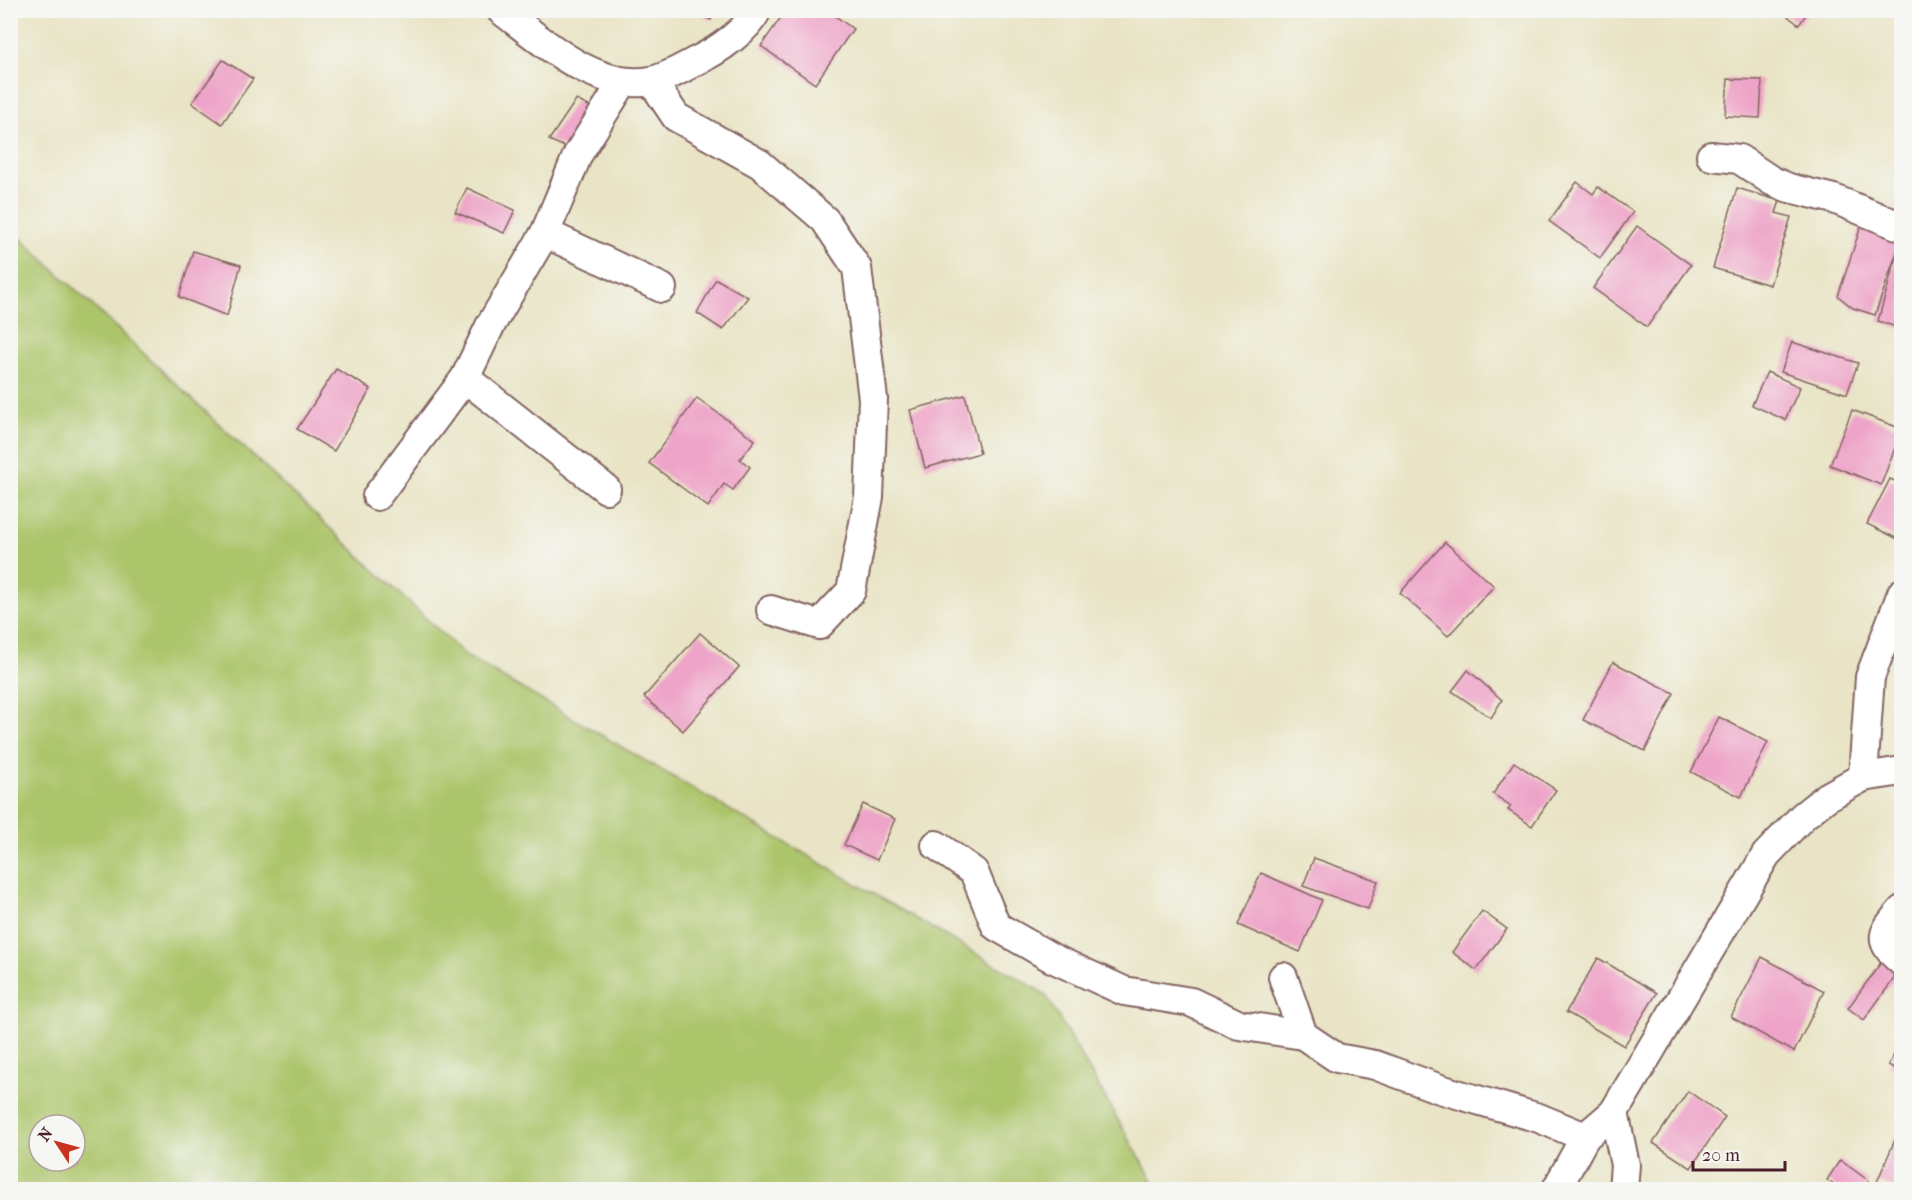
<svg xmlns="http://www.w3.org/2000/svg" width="1912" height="1200" viewBox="0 0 1912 1200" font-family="'IM FELL French Canon',serif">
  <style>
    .green { fill: #acc56b; stroke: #7b724b; stroke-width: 1.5; fill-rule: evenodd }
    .building { fill: #eea4c8 }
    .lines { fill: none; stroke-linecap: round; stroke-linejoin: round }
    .minor-casing { stroke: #826461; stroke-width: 32 }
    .minor { stroke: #fff; stroke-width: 28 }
  </style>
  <rect width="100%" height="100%" fill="#f6f6f2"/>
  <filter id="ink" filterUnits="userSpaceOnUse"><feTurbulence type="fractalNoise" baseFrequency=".0167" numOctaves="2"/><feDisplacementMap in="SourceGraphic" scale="12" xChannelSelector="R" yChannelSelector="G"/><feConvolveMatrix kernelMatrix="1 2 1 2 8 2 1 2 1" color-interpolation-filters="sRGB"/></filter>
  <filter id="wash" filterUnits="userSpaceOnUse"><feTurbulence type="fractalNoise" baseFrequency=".008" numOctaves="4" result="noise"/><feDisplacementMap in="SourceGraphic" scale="24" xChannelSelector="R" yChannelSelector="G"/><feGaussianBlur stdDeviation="1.35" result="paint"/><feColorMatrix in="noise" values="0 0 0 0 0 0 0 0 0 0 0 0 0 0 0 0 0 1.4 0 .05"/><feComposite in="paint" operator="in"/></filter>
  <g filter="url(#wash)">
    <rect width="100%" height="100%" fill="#e9e4c5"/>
    <!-- green -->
    <path class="green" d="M10,228L466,656L1045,994L1158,1189H11ZM39,1125H75V1161H39Z"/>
    <g id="blocks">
      <!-- building -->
      <g class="building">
        <polygon points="690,10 715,10 711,20"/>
        <polygon points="786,10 827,10 853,29 815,84 761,46"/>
        <polygon points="1780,10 1809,10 1799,25"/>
        <polygon points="223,60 253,79 222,124 192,103"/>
        <polygon points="1728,79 1762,80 1760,118 1725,116"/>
        <polygon points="576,100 595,109 567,148 549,140"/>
        <polygon points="1577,182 1593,194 1598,187 1633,212 1600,258 1549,221"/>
        <polygon points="467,188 515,210 504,233 455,212"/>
        <polygon points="1737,188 1780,201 1776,213 1791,217 1770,285 1713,268"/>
        <polygon points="1862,223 1902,239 1902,329 1878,321 1899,246 1875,315 1853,308 1838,296"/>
        <polygon points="1637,226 1691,265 1647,327 1593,288"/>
        <polygon points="193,251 241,265 227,316 179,297"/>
        <polygon points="716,279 748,297 723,330 697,313"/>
        <polygon points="1792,342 1858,363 1847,394 1781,372"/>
        <polygon points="336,369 371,389 334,451 297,429"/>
        <polygon points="1767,372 1800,387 1785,420 1752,405"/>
        <polygon points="965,395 980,453 925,468 910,410"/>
        <polygon points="697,398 755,440 740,459 750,467 733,490 724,484 708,507 649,463"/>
        <polygon points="1852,410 1902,429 1881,485 1830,465"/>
        <polygon points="1890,479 1902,484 1902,541 1867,524"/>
        <polygon points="1445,542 1494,586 1448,636 1400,593"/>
        <polygon points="700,633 739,667 683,731 644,697"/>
        <polygon points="1613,662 1674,693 1645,751 1583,720"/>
        <polygon points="1468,670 1502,700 1491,718 1452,691"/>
        <polygon points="1719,717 1768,742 1741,797 1691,772"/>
        <polygon points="1514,762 1556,790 1532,826 1508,810 1511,806 1493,794"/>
        <polygon points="863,804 895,819 877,860 844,845"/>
        <polygon points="1314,858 1378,881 1368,909 1303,886"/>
        <polygon points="1261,873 1322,900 1300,952 1238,925"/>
        <polygon points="1482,911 1507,929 1476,970 1452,952"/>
        <polygon points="1762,957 1824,991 1794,1052 1731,1017"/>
        <polygon points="1885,957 1901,969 1864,1020 1848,1008"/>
        <polygon points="1598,958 1657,993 1624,1046 1566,1012"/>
        <polygon points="1902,1041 1902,1072 1888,1065"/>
        <polygon points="1688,1091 1725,1117 1691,1168 1653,1143"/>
        <polygon points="1902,1123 1902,1190 1896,1190 1877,1182"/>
        <polygon points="1840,1160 1869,1181 1863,1190 1841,1190 1827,1180"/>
      </g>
    </g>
  </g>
  <g filter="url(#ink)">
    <use href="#blocks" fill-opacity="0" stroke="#826461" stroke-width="1.5"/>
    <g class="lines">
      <!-- minor casing -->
      <g class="minor-casing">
        <g id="minor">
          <path d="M501,10C542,41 596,91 651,81C667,78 684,67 698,60C717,51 748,30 757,10"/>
          <polyline points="652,81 676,117 760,164 825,220 857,268 873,399 869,497 851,591 819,625 771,610"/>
          <polyline points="1711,156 1739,159 1772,181 1789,188 1834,199 1902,227"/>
          <polyline points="545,233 662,288"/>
          <polyline points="465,378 606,489"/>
          <polyline points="377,496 465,378 490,326 545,233 578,154 623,82"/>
          <polyline points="1863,777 1902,771"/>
          <polyline points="936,845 974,872 996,926 1052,958 1124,991 1191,1002 1239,1025 1303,1035"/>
          <path d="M1902,910C1882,933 1876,940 1902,962"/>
          <polyline points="1283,977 1303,1035 1337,1058 1375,1065 1440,1089 1539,1118 1585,1137 1614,1112"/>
          <polyline points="1556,1190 1585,1137"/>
          <polyline points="1623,1190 1625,1165 1614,1112 1766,855 1803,816 1827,797 1863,777 1870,677 1902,593"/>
        </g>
      </g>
      <!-- minor -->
      <use href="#minor" class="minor"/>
    </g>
  </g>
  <!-- margin -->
  <rect width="1912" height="1200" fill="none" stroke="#f6f6f2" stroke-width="36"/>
  <!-- north arrow -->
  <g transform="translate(57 1143) rotate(306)"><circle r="28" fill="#f6f6f2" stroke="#b1a0a2" stroke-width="1.5"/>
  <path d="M0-4.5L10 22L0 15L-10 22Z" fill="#c8321e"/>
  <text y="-9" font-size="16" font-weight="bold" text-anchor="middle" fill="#4a1f2b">N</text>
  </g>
  <!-- scale -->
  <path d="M1693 1161v9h92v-9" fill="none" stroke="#4a1f2b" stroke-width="3"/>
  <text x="1702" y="1161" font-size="18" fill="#4a1f2b" stroke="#f6f6f2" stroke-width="4.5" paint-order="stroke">20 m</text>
</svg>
